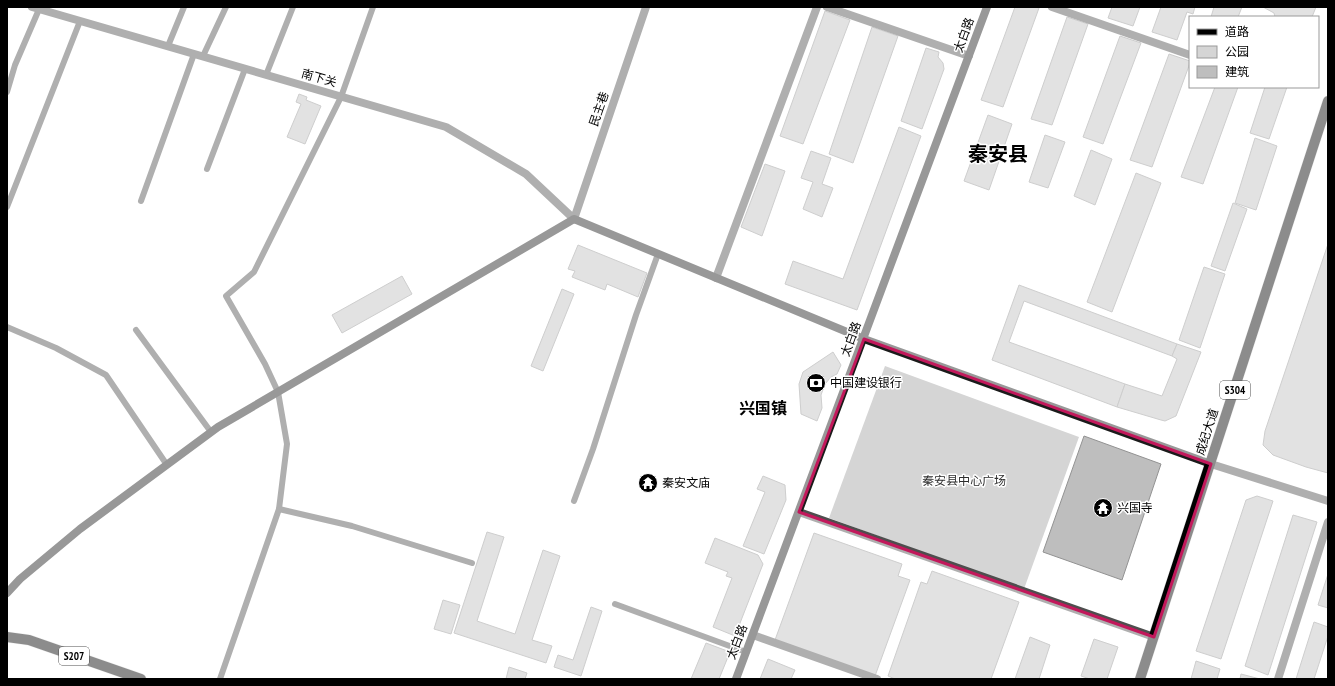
<svg xmlns="http://www.w3.org/2000/svg" width="1335" height="686" viewBox="0 0 1335 686" font-family="'PT Sans Narrow','Noto Sans SC',sans-serif">
  <style>
    .green { fill: #d5d5d5 }
    .building { fill: #bebebe; stroke: #929292 }
    .lines { fill: none; stroke-linecap: round; stroke-linejoin: round }
    .primary-casing { stroke: #dbdbdb; stroke-width: 11 }
    .service { stroke: #4e4e4e; stroke-width: 6 }
    .pedestrian { stroke: #4e4e4e; stroke-width: 8 }
    .minor { stroke: #4e4e4e; stroke-width: 8 }
    .secondary { stroke: #1b1b1b; stroke-width: 8 }
    .primary { stroke: #000; stroke-width: 10 }
    .marked { fill: none; stroke: #c2185b; stroke-width: 3; stroke-linejoin: round }
    .labels { text-anchor: middle; stroke-width: 3; stroke-linejoin: round; paint-order: stroke }
    .shield { fill: #fff; stroke: #4c4c4c; stroke-width: 1 }
    .shield-label { font-size: 11px; font-weight: bold; fill: #000 }
    .street-label { font-size: 12px; fill: #000; stroke: #fff }
    .poi-label { font-size: 12px; fill: #000; stroke: #fff; text-anchor: start }
    .park-label { font-size: 12px; fill: #2c2c2c; stroke: #fff }
    .district-label { font-size: 16px; font-weight: bold; fill: #000; stroke: #fff }
    .town-label { font-size: 20px; font-weight: bold; fill: #000; stroke: #fff }
  </style>
  <rect width="100%" height="100%" fill="#fff"/>
  <!-- green -->
  <polygon class="green" points="885,366 1079,437 1024,589 829,518"/>
  <!-- building -->
  <g class="building">
    <polygon points="1015,7 1035,7 1039,8 1003,107 981,100"/>
    <polygon points="1112,7 1140,7 1133,26 1108,18"/>
    <polygon points="1161,7 1195,7 1193,14 1187,12 1177,40 1152,32"/>
    <polygon points="1214,7 1242,7 1238,17 1211,17"/>
    <polygon points="1263,7 1316,7 1312,17 1275,17 1274,13"/>
    <polygon points="825,11 850,20 803,144 780,136"/>
    <polygon points="1067,17 1088,24 1052,125 1031,119"/>
    <polygon points="872,27 898,36 853,163 829,154"/>
    <polygon points="1120,36 1141,43 1103,144 1083,137"/>
    <polygon points="926,48 939,52 938,57 943,63 944,69 922,129 901,121"/>
    <polygon points="1169,54 1190,61 1190,63 1152,167 1130,160"/>
    <polygon points="1215,87 1238,87 1203,184 1181,177"/>
    <polygon points="1265,87 1287,87 1269,139 1250,133"/>
    <polygon points="299,94 307,97 306,100 321,106 305,144 287,137 301,104 296,102"/>
    <polygon points="988,115 1012,124 989,190 964,181"/>
    <polygon points="899,127 921,136 857,310 785,284 793,261 843,279"/>
    <polygon points="1045,135 1065,142 1048,188 1029,182"/>
    <polygon points="1255,138 1277,146 1256,210 1235,203"/>
    <polygon points="1091,150 1112,159 1095,205 1074,196"/>
    <polygon points="811,151 831,158 822,184 833,188 822,217 803,209 813,182 801,178"/>
    <polygon points="765,164 785,171 762,236 741,227"/>
    <polygon points="1136,173 1161,183 1112,312 1087,302"/>
    <polygon points="1233,203 1247,209 1225,271 1211,266"/>
    <polygon points="1328,244 1328,473 1306,467 1273,455 1263,445 1265,431"/>
    <polygon points="578,245 647,273 638,297 607,284 605,290 572,277 575,271 568,269"/>
    <polygon points="1204,267 1225,274 1200,348 1179,340"/>
    <polygon points="402,276 412,294 342,333 332,315"/>
    <polygon points="1019,285 1177,344 1172,356 1024,301 1009,342 1125,384 1117,407 992,360"/>
    <polygon points="562,289 574,294 543,371 531,366"/>
    <polygon points="1177,344 1201,352 1176,416 1165,421 1161,420 1117,407 1125,384 1162,396 1177,359 1172,356"/>
    <polygon points="833,352 841,365 837,374 831,377 825,384 821,395 822,408 817,421 801,414 799,384 803,372"/>
    <polygon points="1084,436 1161,464 1122,580 1043,552"/>
    <polygon points="763,476 785,485 786,500 764,554 743,546 765,492 757,489"/>
    <polygon points="1257,496 1273,501 1221,659 1196,651 1246,500"/>
    <polygon points="1293,515 1317,522 1268,675 1245,666"/>
    <polygon points="487,532 504,537 477,621 515,634 543,550 560,556 532,640 552,646 546,663 454,633"/>
    <polygon points="814,533 902,564 898,576 910,580 875,676 775,640"/>
    <polygon points="715,538 758,555 763,564 735,636 713,627 732,578 726,576 728,572 705,563"/>
    <polygon points="932,571 1019,602 991,679 895,679 888,676 921,582 927,584"/>
    <polygon points="1328,574 1328,608 1318,605"/>
    <polygon points="443,600 460,605 451,634 434,629"/>
    <polygon points="591,607 602,611 581,676 554,667 558,655 573,660"/>
    <polygon points="1314,622 1328,627 1328,636 1314,679 1296,679"/>
    <polygon points="1030,637 1050,645 1039,679 1015,679"/>
    <polygon points="1094,639 1118,647 1107,679 1090,679 1081,676"/>
    <polygon points="706,643 730,652 719,679 691,679"/>
    <polygon points="768,659 795,670 791,679 760,679"/>
    <polygon points="1196,661 1220,669 1217,679 1191,679"/>
    <polygon points="509,667 527,673 525,679 506,679"/>
    <polygon points="1241,674 1260,679 1240,679"/>
  </g>
  <g class="lines">
    <!-- primary casing -->
    <g class="primary-casing">
      <g id="primary">
        <polyline points="7,637 29,640 141,679"/>
        <polyline points="1140,679 1328,101"/>
      </g>
    </g>
    <!-- service -->
    <g class="service">
      <polyline points="168,46 184,7"/>
      <polyline points="203,56 226,7"/>
      <polyline points="266,75 293,7"/>
      <polyline points="7,92 15,65 40,7"/>
      <polyline points="207,169 245,69"/>
      <polyline points="141,201 194,54"/>
      <polyline points="7,207 80,21"/>
      <polyline points="7,327 56,348 106,375 167,465"/>
      <polyline points="136,330 211,432"/>
      <polyline points="574,501 593,449 636,315 658,254"/>
      <polyline points="279,509 352,526 472,563"/>
      <polyline points="615,604 746,652"/>
      <polyline points="220,679 279,509 287,444 278,392 265,364 226,296 254,272 341,97 373,7"/>
    </g>
    <!-- pedestrian -->
    <g class="pedestrian">
      <polyline points="1211,464 1328,501"/>
      <polyline points="799,512 1154,637"/>
      <polyline points="1278,679 1328,522"/>
    </g>
    <!-- minor -->
    <g class="minor">
      <polyline points="32,7 446,127 526,174 574,219 646,7"/>
      <polyline points="827,7 969,56"/>
      <polyline points="1052,7 1190,55"/>
      <polyline points="716,278 817,7"/>
      <polyline points="753,635 877,679"/>
    </g>
    <!-- secondary -->
    <g class="secondary">
      <polyline points="7,593 20,579 80,529 218,427 574,219 864,339 1211,464"/>
      <polyline points="736,679 987,7"/>
    </g>
    <!-- primary -->
    <use href="#primary" class="primary"/>
  </g>
  <!-- marked area -->
  <path d="M0 0H1335V686H0ZM864,339L1211,464L1154,637L799,512Z" fill="#fff" fill-opacity=".55" fill-rule="evenodd"/>
  <path class="marked" d="M864,339L1211,464L1154,637L799,512Z"/>
  <!-- icons -->
  <defs>
    <g id="bank-disc" transform="scale(1)"><circle r="9.5" fill="#000" stroke="#fff"/><path d="M-6-4H6V4H-6ZM0-2.3a2.3 2.3 0 1 0 0 4.6a2.3 2.3 0 1 0 0-4.6Z" fill="#fff"/></g>
    <g id="temple-disc" transform="scale(1)"><circle r="9.5" fill="#000" stroke="#fff"/><path d="M0-6L5-2H3V0L6.5 2.5H4V6H1.5V3h-3V6H-4V2.5H-6.5L-3 0V-2H-5Z" fill="#fff"/></g>
  </defs>
  <g fill-rule="evenodd">
    <use href="#bank-disc" x="816" y="383"/>
    <use href="#temple-disc" x="648" y="483"/>
    <use href="#temple-disc" x="1103" y="508"/>
  </g>
  <g class="labels">
    <!-- shield labels -->
    <g class="shield">
      <rect x="1220" y="381" width="30" height="18" rx="3"/>
      <rect x="59" y="647" width="30" height="18" rx="3"/>
    </g>
    <g class="shield-label">
      <text x="1235" y="394">S304</text>
      <text x="74" y="660">S207</text>
    </g>
    <!-- street labels -->
    <g class="street-label">
      <text transform="translate(964 35) rotate(-70)" y="4">太白路</text>
      <text transform="translate(319 78) rotate(16)" y="4">南下关</text>
      <text transform="translate(599 109) rotate(-71)" y="4">民主巷</text>
      <text transform="translate(851 339) rotate(-70)" y="4">太白路</text>
      <text transform="translate(1207 432) rotate(-72)" y="4">成纪大道</text>
      <text transform="translate(737 642) rotate(-69)" y="4">太白路</text>
    </g>
    <!-- poi labels -->
    <g class="poi-label">
      <text x="830" y="387">中国建设银行</text>
      <text x="662" y="487">秦安文庙</text>
      <text x="1117" y="512">兴国寺</text>
    </g>
    <!-- park labels -->
    <g class="park-label">
      <text x="964" y="485">秦安县中心广场</text>
    </g>
    <!-- district labels -->
    <g class="district-label">
      <text x="763" y="414">兴国镇</text>
    </g>
    <!-- town labels -->
    <g class="town-label">
      <text x="998" y="161">秦安县</text>
    </g>
  </g>
  <!-- border -->
  <rect width="1335" height="686" fill="none" stroke="#000000" stroke-width="16"/>
  <!-- legend -->
  <rect x="1189" y="16" width="130" height="72" fill="#ffffff" stroke="#999999"/>
  <rect x="1197" y="29" width="20" height="6" fill="#000000" stroke="#999999"/>
  <text x="1225" y="36" font-size="12" fill="#000000">道路</text>
  <rect x="1197" y="46" width="20" height="12" fill="#d5d5d5" stroke="#999999"/>
  <text x="1225" y="56" font-size="12" fill="#000000">公园</text>
  <rect x="1197" y="66" width="20" height="12" fill="#bebebe" stroke="#999999"/>
  <text x="1225" y="76" font-size="12" fill="#000000">建筑</text>
</svg>
